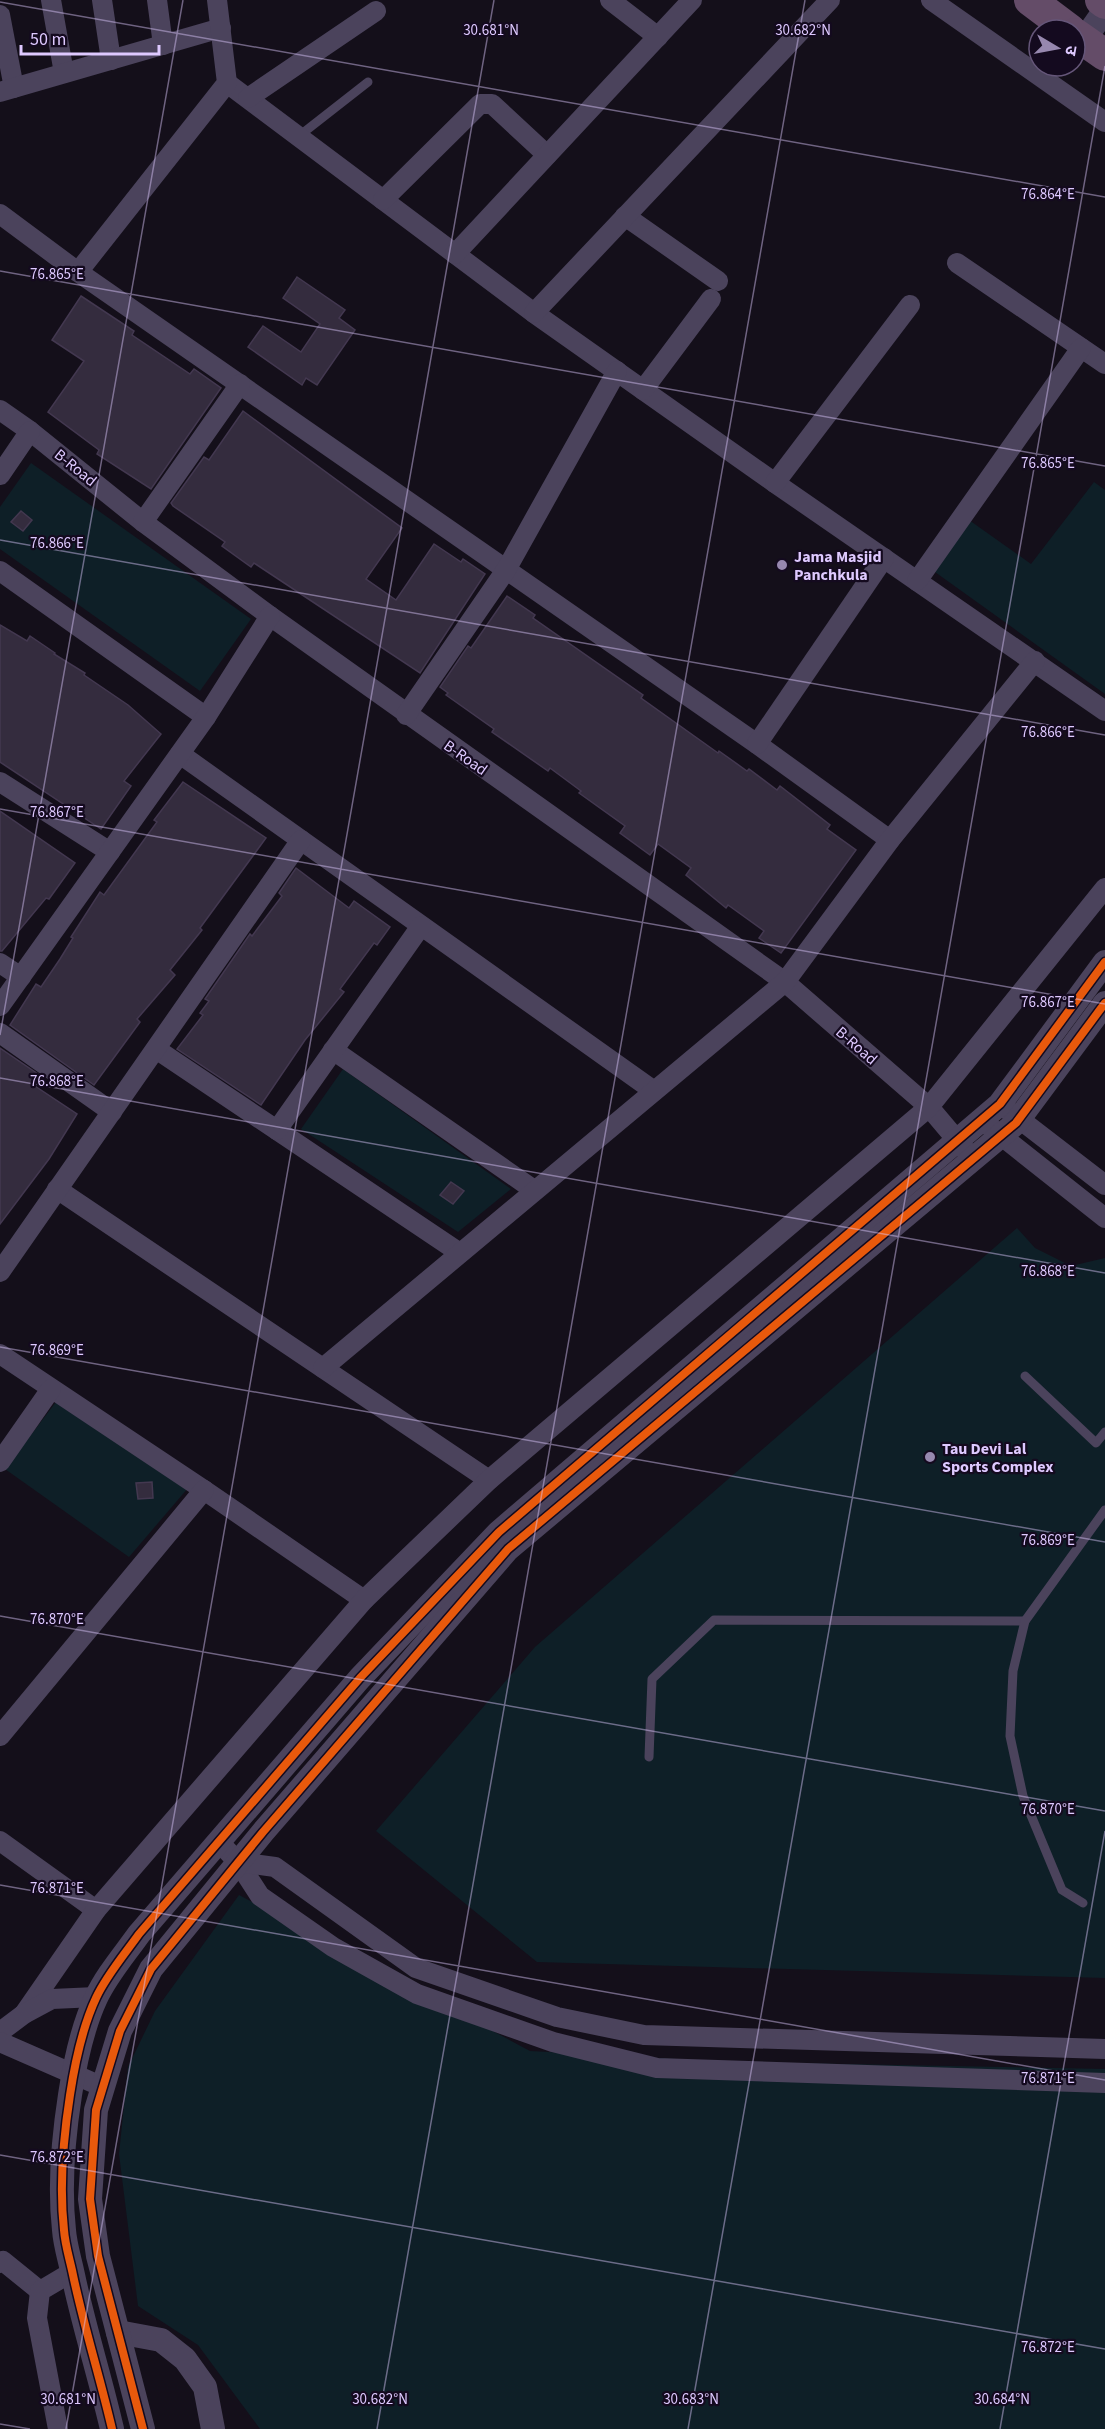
<svg xmlns="http://www.w3.org/2000/svg" width="1105" height="2429" viewBox="0 0 1105 2429" font-family="'Source Sans 3','Noto Sans Devanagari',sans-serif">
  <style>
    .green { fill: #0e1f27 }
    .building { fill: #342c3e; stroke: #433850; stroke-width: 1.5 }
    .lines { fill: none; stroke-linecap: round; stroke-linejoin: round }
    .service { stroke: #4b435c; stroke-width: 9 }
    .minor { stroke: #4b435c; stroke-width: 20 }
    .tertiary { stroke: #4b435c; stroke-width: 24 }
    .trunk { stroke: #644c68; stroke-width: 32 }
    .cycleway-casing { stroke: #140a1f; stroke-width: 11 }
    .cycleway { stroke: #e8590c; stroke-width: 8 }
    .ticks { fill: none; stroke: #dec9ff; stroke-width: 1.5; stroke-opacity: 0.45 }
    .poi-dot { fill: #9788af; stroke: #140a1f; stroke-width: 2 }
    .labels { text-anchor: middle; stroke-width: 4.5; stroke-linejoin: round; paint-order: stroke }
    .street-label { font-size: 16px; fill: #dec9ff; stroke: #140a1f }
    .poi-label { font-size: 16px; font-weight: bold; fill: #dec9ff; stroke: #140a1f; text-anchor: start }
    .ticks-label { font-size: 15px; text-anchor: middle; fill: #dec9ff; stroke: #140a1f; stroke-width: 4.5; stroke-linejoin: round; paint-order: stroke }
  </style>
  <rect width="100%" height="100%" fill="#140f1a"/>
  <!-- green -->
  <g class="green">
    <polygon points="31,463 251,619 200,691 0,549 0,507"/>
    <polygon points="1094,482 1105,490 1105,694 935,572 969,520 1031,564"/>
    <polygon points="343,1069 511,1189 458,1232 301,1129"/>
    <polygon points="1017,1228 1035,1248 1071,1266 1105,1258 1105,1978 537,1962 376,1831 535,1647"/>
    <polygon points="56,1402 188,1488 129,1557 5,1469"/>
    <polygon points="239,1895 530,2051 732,2062 1105,2069 1105,2429 260,2429 198,2345 138,2306 119,2154 128,2067 155,2011"/>
  </g>
  <!-- building -->
  <g class="building">
    <polygon points="297,277 345,310 339,318 355,330 317,385 306,378 302,385 248,347 263,326 301,352 320,324 283,298"/>
    <polygon points="81,296 134,331 132,335 190,374 194,369 221,388 151,489 97,454 99,450 48,412 84,361 52,340"/>
    <polygon points="243,411 402,528 366,579 396,600 434,544 461,562 463,559 485,574 420,673 254,563 251,567 222,546 225,542 173,506 171,503 204,457 209,460"/>
    <polygon points="21,511 32,520 23,531 11,522"/>
    <polygon points="507,596 535,615 533,618 643,695 641,698 718,753 719,751 747,771 749,769 777,790 780,786 830,825 827,829 856,850 781,953 759,938 764,931 728,905 726,908 686,875 691,868 658,844 650,855 620,833 625,826 579,793 581,791 550,768 548,771 492,732 494,729 446,695 448,693 440,687 468,646 471,648"/>
    <polygon points="0,625 27,641 30,636 55,653 54,654 85,673 84,675 128,705 161,734 124,781 131,786 101,829 0,762"/>
    <polygon points="183,782 266,838 200,928 202,930 170,970 175,975 137,1019 140,1022 94,1085 10,1025 36,984 41,987 60,959 73,938 71,937 100,892 104,895 157,822 154,820"/>
    <polygon points="0,811 75,863 49,899 46,898 2,951 0,951"/>
    <polygon points="296,868 349,908 354,901 390,927 377,945 374,943 340,989 344,992 305,1040 261,1105 177,1049 203,1015 200,1013 209,1001 205,999 250,934 252,936 282,896 279,893"/>
    <polygon points="0,1048 38,1074 32,1084 77,1114 49,1159 0,1224"/>
    <polygon points="451,1182 464,1191 453,1204 440,1195"/>
    <polygon points="152,1482 153,1498 138,1499 136,1483"/>
  </g>
  <g class="lines">
    <!-- service -->
    <g class="service">
      <polyline points="299,136 368,82"/>
      <polyline points="1025,1376 1096,1443 1105,1432"/>
      <polyline points="649,1757 652,1679 714,1620 1025,1621"/>
      <polyline points="1083,1903 1062,1890 1023,1796 1010,1736 1013,1671 1025,1621 1105,1510"/>
    </g>
    <!-- minor -->
    <g class="minor">
      <polyline points="51,0 64,73"/>
      <polyline points="102,0 111,60"/>
      <polyline points="157,0 163,45"/>
      <polyline points="610,0 658,37"/>
      <polyline points="931,0 1105,122"/>
      <polyline points="0,15 14,88"/>
      <polyline points="227,83 534,313 775,483 1105,711"/>
      <polyline points="0,92 221,28"/>
      <polyline points="248,98 376,11"/>
      <polyline points="383,200 480,104 492,104 547,155"/>
      <polyline points="0,214 78,272 757,744 890,840"/>
      <polyline points="625,216 718,281"/>
      <polyline points="455,254 692,0"/>
      <polyline points="957,263 1105,364"/>
      <polyline points="78,272 227,83 217,0"/>
      <polyline points="534,313 830,0"/>
      <polyline points="643,390 711,299"/>
      <polyline points="0,410 30,431 143,522 270,616 785,982 929,1107 967,1152"/>
      <polyline points="0,475 30,431"/>
      <polyline points="775,483 910,305"/>
      <polyline points="143,522 240,384"/>
      <polyline points="0,571 206,717"/>
      <polyline points="917,581 1081,348"/>
      <polyline points="406,715 506,570 617,371"/>
      <polyline points="757,744 884,558"/>
      <polyline points="180,754 654,1091"/>
      <polyline points="0,782 110,852"/>
      <polyline points="0,963 21,977"/>
      <polyline points="0,1006 206,717 270,616"/>
      <polyline points="0,1033 112,1112"/>
      <polyline points="156,1049 460,1253"/>
      <polyline points="333,1050 534,1190"/>
      <polyline points="1009,1111 1105,1185"/>
      <polyline points="989,1126 1105,1218"/>
      <polyline points="277,1130 421,926"/>
      <polyline points="57,1189 489,1480"/>
      <polyline points="0,1272 301,840"/>
      <polyline points="0,1354 204,1490 364,1600"/>
      <polyline points="323,1368 785,982 890,840 1035,661"/>
      <polyline points="0,1462 51,1389"/>
      <polyline points="0,1736 204,1490"/>
      <polyline points="0,1841 96,1910"/>
      <polyline points="218,1841 238,1862 260,1896 333,1947 417,1994 553,2042 657,2068 1105,2083"/>
      <polyline points="238,1862 275,1867 416,1968 557,2017 644,2035 1105,2049"/>
      <polyline points="24,2014 96,1910 364,1600 489,1480 929,1107 1105,888"/>
      <polyline points="0,2032 24,2014 52,1999 96,1997"/>
      <polyline points="0,2042 103,2087"/>
      <polyline points="0,2263 3,2261 40,2291"/>
      <polyline points="58,2429 37,2318 40,2291 72,2272"/>
    </g>
    <!-- tertiary -->
    <g class="tertiary">
      <polyline points="1084,40 1105,10"/>
      <polyline points="118,2332 161,2340 185,2359 205,2387 213,2429"/>
      <path d="M112,2429C100,2377 84,2327 73,2275C70,2260 65,2245 64,2230C59,2185 63,2140 70,2095C75,2062 82,2028 96,1998C106,1976 124,1955 139,1934L360,1678L499,1532L1000,1104L1105,962"/>
      <polyline points="143,2429 98,2256 90,2199 96,2110 120,2031 151,1969 263,1832 508,1549 1016,1123 1105,1003"/>
    </g>
    <!-- trunk -->
    <g class="trunk">
      <polyline points="1030,0 1070,30"/>
      <polyline points="1101,0 1105,3"/>
      <polyline points="1075,34 1105,55"/>
    </g>
    <!-- cycleway casing -->
    <g class="cycleway-casing">
      <g id="cycleway">
        <path d="M112,2429C100,2377 84,2327 73,2275C70,2260 65,2245 64,2230C59,2185 63,2140 70,2095C75,2062 82,2028 96,1998C106,1976 124,1955 139,1934L360,1678L499,1532L1000,1104L1105,962"/>
        <polyline points="143,2429 98,2256 90,2199 96,2110 120,2031 151,1969 263,1832 508,1549 1016,1123 1105,1003"/>
      </g>
    </g>
    <!-- cycleway -->
    <use href="#cycleway" class="cycleway"/>
  </g>
  <!-- ticks -->
  <path class="ticks" d="M0,2L1105,197M0,271L1105,466M0,540L1105,735M0,809L1105,1004M0,1035L183,0M0,1078L1105,1273M0,1347L1105,1542M0,1616L1105,1811M0,1885L1105,2080M0,2155L1105,2349M0,2424L30,2429M66,2429L494,0M377,2429L805,0M688,2429L1105,66M1000,2429L1105,1831"/>
  <!-- markers -->
  <g class="poi-dot">
    <circle cx="782" cy="565" r="6"/>
    <circle cx="930" cy="1457" r="6"/>
  </g>
  <g class="labels">
    <!-- street labels -->
    <g class="street-label">
      <text transform="translate(76 467) rotate(39)" y="6">B-Road</text>
      <text transform="translate(466 757) rotate(35)" y="6">B-Road</text>
      <text transform="translate(857 1045) rotate(41)" y="6">B-Road</text>
    </g>
    <!-- poi labels -->
    <g class="poi-label">
      <text x="794" y="562">Jama Masjid<tspan x="794" dy="18">Panchkula</tspan></text>
      <text x="942" y="1454">Tau Devi Lal<tspan x="942" dy="18">Sports Complex</tspan></text>
    </g>
  </g>
  <g class="ticks-label">
    <text x="491" y="35">30.681°N</text>
    <text x="803" y="35">30.682°N</text>
    <text x="1048" y="199">76.864°E</text>
    <text x="57" y="279">76.865°E</text>
    <text x="1048" y="468">76.865°E</text>
    <text x="57" y="548">76.866°E</text>
    <text x="1048" y="737">76.866°E</text>
    <text x="57" y="817">76.867°E</text>
    <text x="1048" y="1007">76.867°E</text>
    <text x="57" y="1086">76.868°E</text>
    <text x="1048" y="1276">76.868°E</text>
    <text x="57" y="1355">76.869°E</text>
    <text x="1048" y="1545">76.869°E</text>
    <text x="57" y="1624">76.870°E</text>
    <text x="1048" y="1814">76.870°E</text>
    <text x="57" y="1893">76.871°E</text>
    <text x="1048" y="2083">76.871°E</text>
    <text x="57" y="2162">76.872°E</text>
    <text x="1048" y="2352">76.872°E</text>
    <text x="68" y="2404">30.681°N</text>
    <text x="380" y="2404">30.682°N</text>
    <text x="691" y="2404">30.683°N</text>
    <text x="1002" y="2404">30.684°N</text>
  </g>
  <!-- north arrow -->
  <g transform="translate(1057 48) rotate(100)"><circle r="28" fill="#140a1f" stroke="#655679" stroke-width="1.5"/>
  <path d="M0-4.5L10 22L0 15L-10 22Z" fill="#9788af"/>
  <text y="-9" font-size="16" font-weight="bold" text-anchor="middle" fill="#dec9ff">उ</text>
  </g>
  <!-- scale -->
  <path d="M21 45v9h138v-9" fill="none" stroke="#dec9ff" stroke-width="3"/>
  <text x="30" y="45" font-size="18" fill="#dec9ff" stroke="#140a1f" stroke-width="4.5" paint-order="stroke">50 m</text>
</svg>
